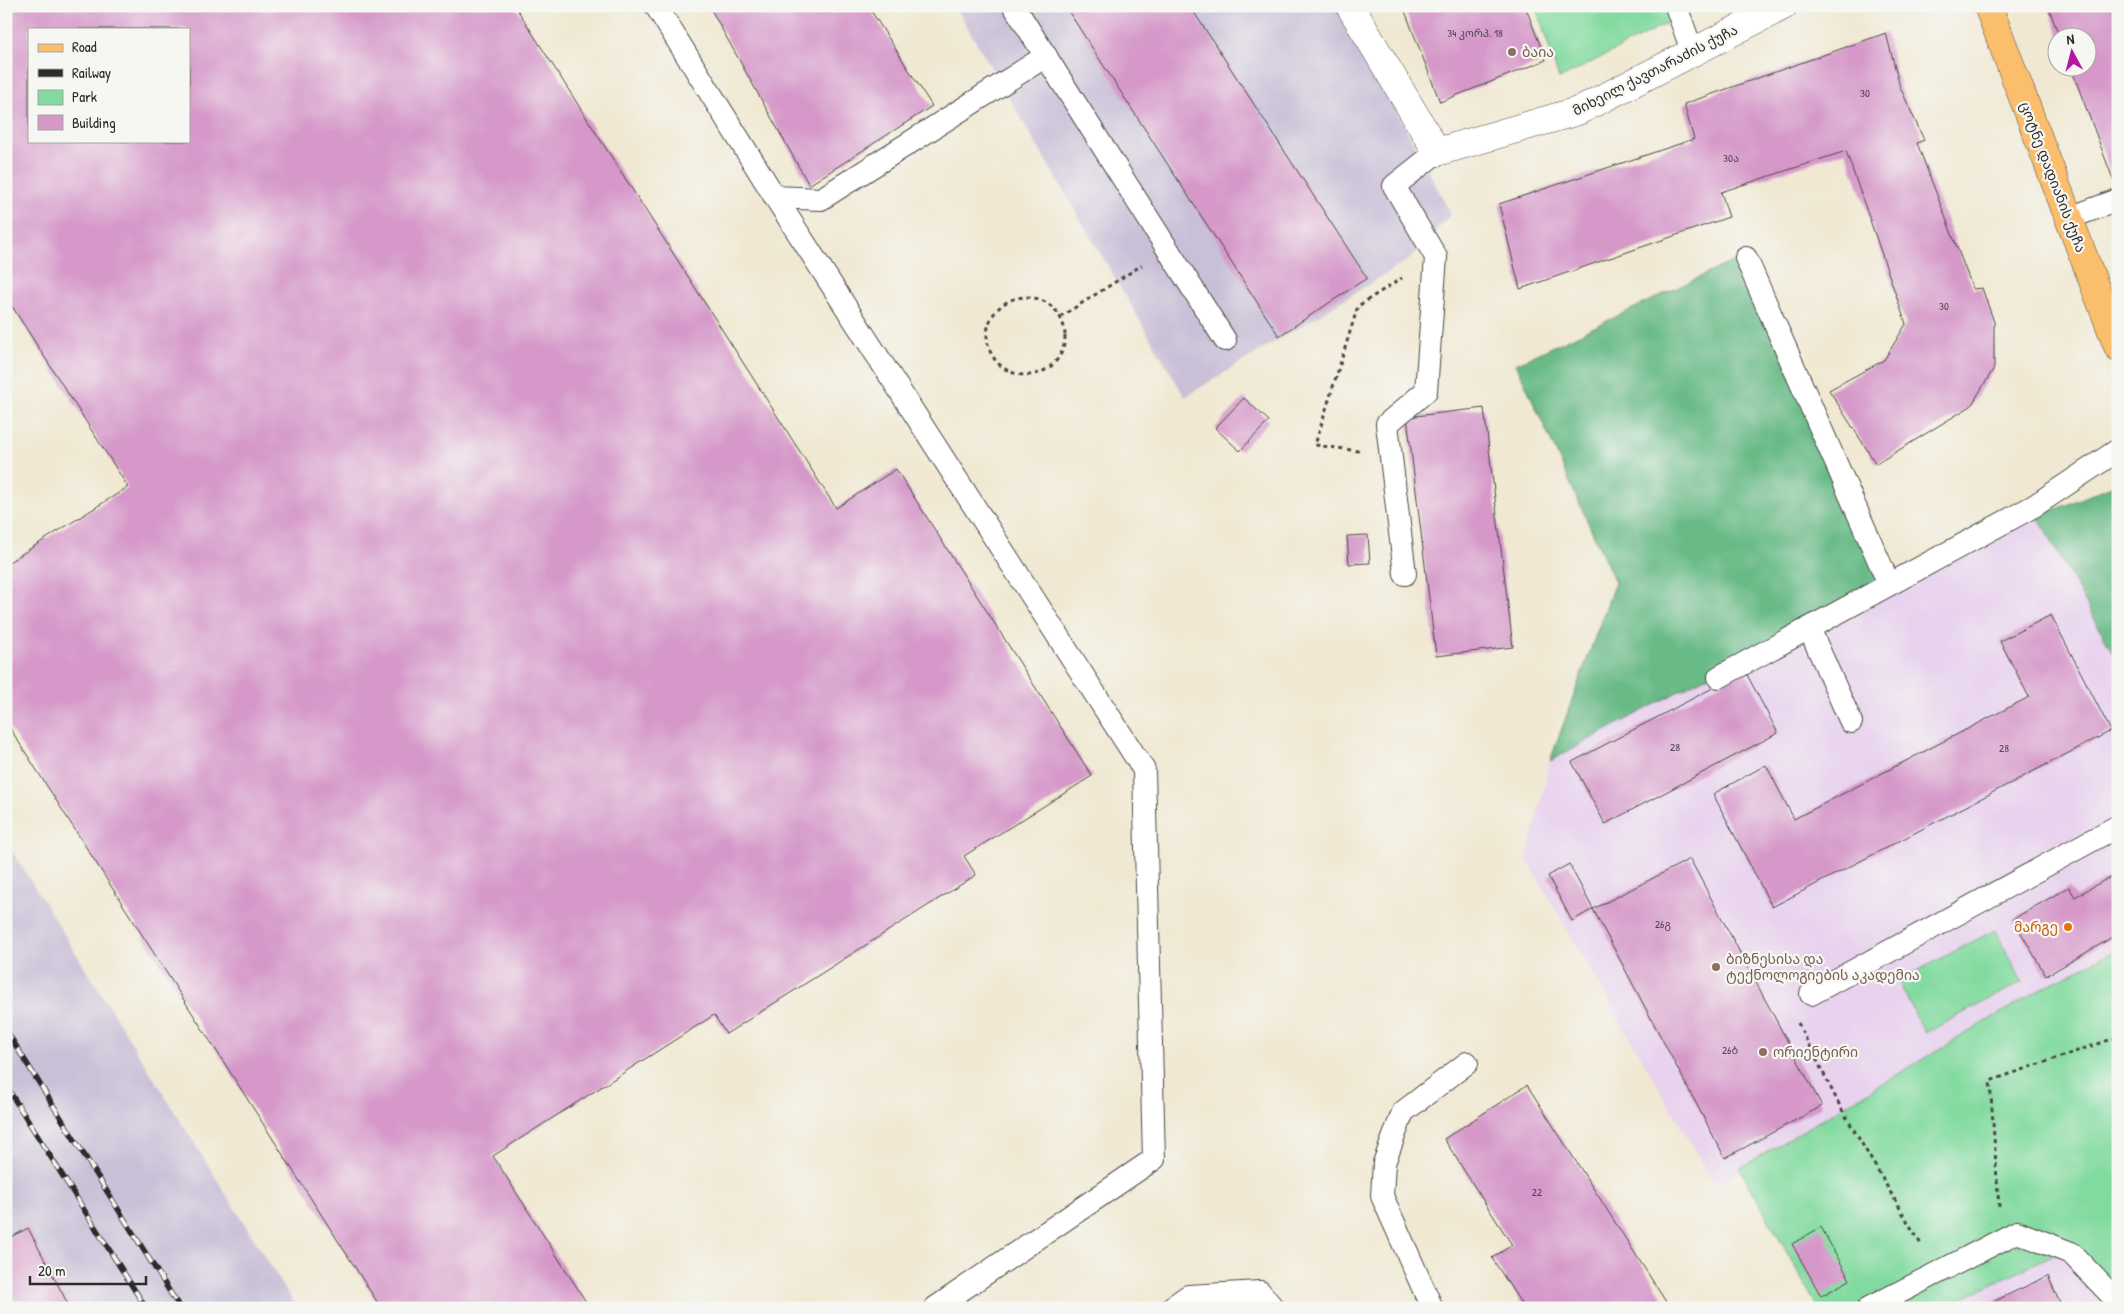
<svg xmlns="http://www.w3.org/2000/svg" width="2124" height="1314" viewBox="0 0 2124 1314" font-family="'Patrick Hand','Noto Sans Georgian',sans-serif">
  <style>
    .built { fill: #e8d2ee }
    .industrial { fill: #c9bfd7 }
    .green { fill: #81da9f; stroke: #568265 }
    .forest { fill: #68ba86; stroke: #4a7258 }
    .building { fill: #d598c9; fill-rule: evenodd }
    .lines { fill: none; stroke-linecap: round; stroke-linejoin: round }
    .service-casing { stroke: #494744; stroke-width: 24 }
    .minor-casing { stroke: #494744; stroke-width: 29 }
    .primary-casing { stroke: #494744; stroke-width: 29 }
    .path { stroke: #494744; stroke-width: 3; stroke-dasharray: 4 4; stroke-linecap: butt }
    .service { stroke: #fff; stroke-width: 22 }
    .minor { stroke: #fff; stroke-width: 28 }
    .primary { stroke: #fabe6d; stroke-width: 28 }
    .rail-casing { stroke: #2b2b2b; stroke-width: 5.5 }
    .rail { stroke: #f6f6f2; stroke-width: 4; stroke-dasharray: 11; stroke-linecap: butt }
    .education-dot { fill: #8d6e63; stroke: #f6f6f2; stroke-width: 2 }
    .food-dot { fill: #e8710a; stroke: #f6f6f2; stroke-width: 2 }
    .labels { text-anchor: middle; stroke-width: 4.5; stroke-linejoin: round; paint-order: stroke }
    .number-label { font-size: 11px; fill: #564652 }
    .education-label { font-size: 14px; fill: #785e54; stroke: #f6f6f2; text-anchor: start }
    .street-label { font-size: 14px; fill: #2b2b2b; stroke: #f6f6f2 }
    .food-label { font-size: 14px; fill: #c56008; stroke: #f6f6f2; text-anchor: end }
  </style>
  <rect width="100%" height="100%" fill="#f6f6f2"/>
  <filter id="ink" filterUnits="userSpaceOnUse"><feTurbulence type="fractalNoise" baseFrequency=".02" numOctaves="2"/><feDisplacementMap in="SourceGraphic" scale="10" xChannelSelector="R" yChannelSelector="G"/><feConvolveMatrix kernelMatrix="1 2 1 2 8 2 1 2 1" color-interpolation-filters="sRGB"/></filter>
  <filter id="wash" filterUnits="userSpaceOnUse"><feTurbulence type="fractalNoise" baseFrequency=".0096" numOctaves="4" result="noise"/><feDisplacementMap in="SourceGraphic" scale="20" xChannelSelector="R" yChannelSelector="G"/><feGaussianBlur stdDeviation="1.12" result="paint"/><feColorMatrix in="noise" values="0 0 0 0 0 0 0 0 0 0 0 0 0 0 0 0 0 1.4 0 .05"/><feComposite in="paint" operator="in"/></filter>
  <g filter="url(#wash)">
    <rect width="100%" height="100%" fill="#f0e8d2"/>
    <!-- built -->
    <g class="built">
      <polygon points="2038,517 2118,662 2118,949 2044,987 1715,1185 1527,860 1550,761 1755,647 1765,661"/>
      <polygon points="2077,1244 2107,1308 1940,1308"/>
    </g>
    <!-- industrial -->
    <g class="industrial">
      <polygon points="955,6 1341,6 1451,214 1410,259 1185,397"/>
      <polygon points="6,841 297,1308 6,1308"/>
    </g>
    <!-- green -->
    <g class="green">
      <polygon points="1536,6 1665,6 1670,22 1559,79"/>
      <polygon points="1995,930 2022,982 1925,1033 1898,981"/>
      <polygon points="2118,949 2118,1308 2107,1308 2076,1244 1940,1308 1815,1308 1816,1305 1740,1168 2044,987"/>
    </g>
    <!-- forest -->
    <g class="forest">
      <polygon points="1740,258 1882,581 1550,761 1615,582 1516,364"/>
      <polygon points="2118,483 2118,662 2038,517"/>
    </g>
    <g id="blocks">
      <!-- building -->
      <g class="building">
        <path d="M6,6H515L836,508L896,469L1092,776L964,856L976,875L726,1034L714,1015L493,1156L590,1308H381L6,722V564L128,487L6,297ZM29,29H189V141H29Z"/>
        <polygon points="709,6 868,6 932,106 809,185"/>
        <polygon points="1065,6 1190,6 1367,278 1279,336"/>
        <polygon points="1403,6 1525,6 1546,60 1440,102"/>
        <polygon points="2048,6 2118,6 2118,186 2116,187 2071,68 2086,68 2086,38 2060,38"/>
        <polygon points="1886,33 1900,87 1924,140 1917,143 1973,289 1982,288 1994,322 1994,368 1971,406 1876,464 1829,390 1884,360 1906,324 1846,151 1721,192 1729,217 1520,289 1499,204 1694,139 1684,104"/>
        <polygon points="1244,398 1269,421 1240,451 1215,428"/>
        <polygon points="1484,408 1513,647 1436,656 1407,417"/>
        <polygon points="1368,535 1370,563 1349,564 1347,536"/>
        <polygon points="2051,615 2111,731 1772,907 1713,794 1766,765 1794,819 2029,697 2000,641"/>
        <polygon points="1745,671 1778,733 1605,824 1572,762"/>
        <polygon points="1690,859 1822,1106 1725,1158 1593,909 1572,921 1548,876 1569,864 1593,909"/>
        <polygon points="2110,877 2118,890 2118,934 2046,976 2013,919 2069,887 2075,897"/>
        <polygon points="1527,1085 1670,1308 1524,1308 1492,1258 1512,1245 1444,1139"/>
        <polygon points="1821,1227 1850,1280 1821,1296 1792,1244"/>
        <polygon points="28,1228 70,1308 6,1308 6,1240"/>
        <polygon points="2048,1276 2062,1308 1980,1308"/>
      </g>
    </g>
  </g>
  <g filter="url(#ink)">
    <use href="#blocks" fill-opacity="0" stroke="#494744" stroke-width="1"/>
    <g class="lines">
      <!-- service casing -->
      <g class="service-casing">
        <g id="service">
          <polyline points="656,6 775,197 821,199 1046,56"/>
          <polyline points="1014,6 1225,340"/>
          <polyline points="1676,6 1692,51"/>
          <polyline points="775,197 1144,770 1154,1159 935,1308"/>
          <polyline points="2069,218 2118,200"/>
          <polyline points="1746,258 1889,584"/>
          <polyline points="1405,574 1387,424 1426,391 1436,257 1394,186 1437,152"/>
          <polyline points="1809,628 1851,722"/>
          <polyline points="1719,677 2034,506 2118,450"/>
          <polyline points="1811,994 2118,826"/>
          <polyline points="1171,1308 1188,1296 1260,1292 1273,1308"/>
          <polyline points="1432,1308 1382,1196 1384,1163 1403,1112 1467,1063"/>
          <polyline points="1869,1308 2017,1232 2071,1253 2118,1302"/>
        </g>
      </g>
      <!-- minor casing -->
      <g class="minor-casing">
        <polyline id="minor" points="1350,6 1437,152 1578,111 1783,6"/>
      </g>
      <!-- primary casing -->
      <g class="primary-casing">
        <polyline id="primary" points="1988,6 2118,347"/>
      </g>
      <!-- path -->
      <g class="path">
        <circle cx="1026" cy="336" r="39"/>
        <polyline points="1060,317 1142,265"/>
        <polyline points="1359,451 1315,445 1358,306 1402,278"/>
        <polyline points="1798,1023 1841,1108 1922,1246"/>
        <polyline points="1999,1207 1990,1081 2118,1037"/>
      </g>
      <!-- service -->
      <use href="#service" class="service"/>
      <!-- minor -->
      <use href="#minor" class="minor"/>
      <!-- primary -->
      <use href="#primary" class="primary"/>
      <!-- rail casing -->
      <g class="rail-casing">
        <g id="rail">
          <polyline points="6,1030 180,1308"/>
          <polyline points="6,1086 146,1308"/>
        </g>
      </g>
      <!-- rail -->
      <use href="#rail" class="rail"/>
    </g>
  </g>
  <!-- markers -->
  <g class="education-dot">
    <circle cx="1512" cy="52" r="5"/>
    <circle cx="1716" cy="967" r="5"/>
    <circle cx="1763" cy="1052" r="5"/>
  </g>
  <circle class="food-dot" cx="2068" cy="927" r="5"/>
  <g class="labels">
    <!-- number labels -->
    <g class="number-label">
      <text x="1475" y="37">34 კორპ. 18</text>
      <text x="1865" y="97">30</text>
      <text x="1731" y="162">30ა</text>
      <text x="1944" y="310">30</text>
      <text x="1675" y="751">28</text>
      <text x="2004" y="752">28</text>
      <text x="1663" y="928">26გ</text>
      <text x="1730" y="1054">26ბ</text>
      <text x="1537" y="1196">22</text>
    </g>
    <!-- education labels -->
    <g class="education-label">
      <text x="1522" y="57">ბაია</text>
      <text x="1726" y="964">ბიზნესისა და<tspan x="1726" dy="16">ტექნოლოგიების აკადემია</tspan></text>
      <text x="1773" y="1057">ორიენტირი</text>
    </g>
    <!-- street labels -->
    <g class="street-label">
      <text transform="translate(1655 70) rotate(-27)" y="5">მიხეილ ქავთარაძის ქუჩა</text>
      <text transform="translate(2053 177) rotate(69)" y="5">ცოტნე დადიანის ქუჩა</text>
    </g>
    <!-- food labels -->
    <g class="food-label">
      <text x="2058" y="932">მარგე</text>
    </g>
  </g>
  <!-- margin -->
  <rect width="2124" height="1314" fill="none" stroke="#f6f6f2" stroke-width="25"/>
  <!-- legend -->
  <rect x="28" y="28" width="162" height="115" fill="#f6f6f2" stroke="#a5a5a2"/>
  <rect x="38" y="44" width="25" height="8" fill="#fabe6d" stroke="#a5a5a2"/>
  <text x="72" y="52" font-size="15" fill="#2b2b2b">Road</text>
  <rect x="38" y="69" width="25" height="8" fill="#2b2b2b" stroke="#a5a5a2"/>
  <text x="72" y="78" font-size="15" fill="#2b2b2b">Railway</text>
  <rect x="38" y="90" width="25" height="15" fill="#81da9f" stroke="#a5a5a2"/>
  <text x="72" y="102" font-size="15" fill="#2b2b2b">Park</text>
  <rect x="38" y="115" width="25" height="15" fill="#d598c9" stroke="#a5a5a2"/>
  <text x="72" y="128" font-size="15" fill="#2b2b2b">Building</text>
  <!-- north arrow -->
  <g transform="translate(2072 52) rotate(353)"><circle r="24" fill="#f6f6f2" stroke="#a5a5a2"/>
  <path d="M0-4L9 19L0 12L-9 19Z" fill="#b5179e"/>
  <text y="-8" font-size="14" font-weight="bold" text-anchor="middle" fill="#2b2b2b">N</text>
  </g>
  <!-- scale -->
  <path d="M30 1276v8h116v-8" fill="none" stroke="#2b2b2b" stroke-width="2.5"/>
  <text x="38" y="1276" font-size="15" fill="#2b2b2b" stroke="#f6f6f2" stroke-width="4" paint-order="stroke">20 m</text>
</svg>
